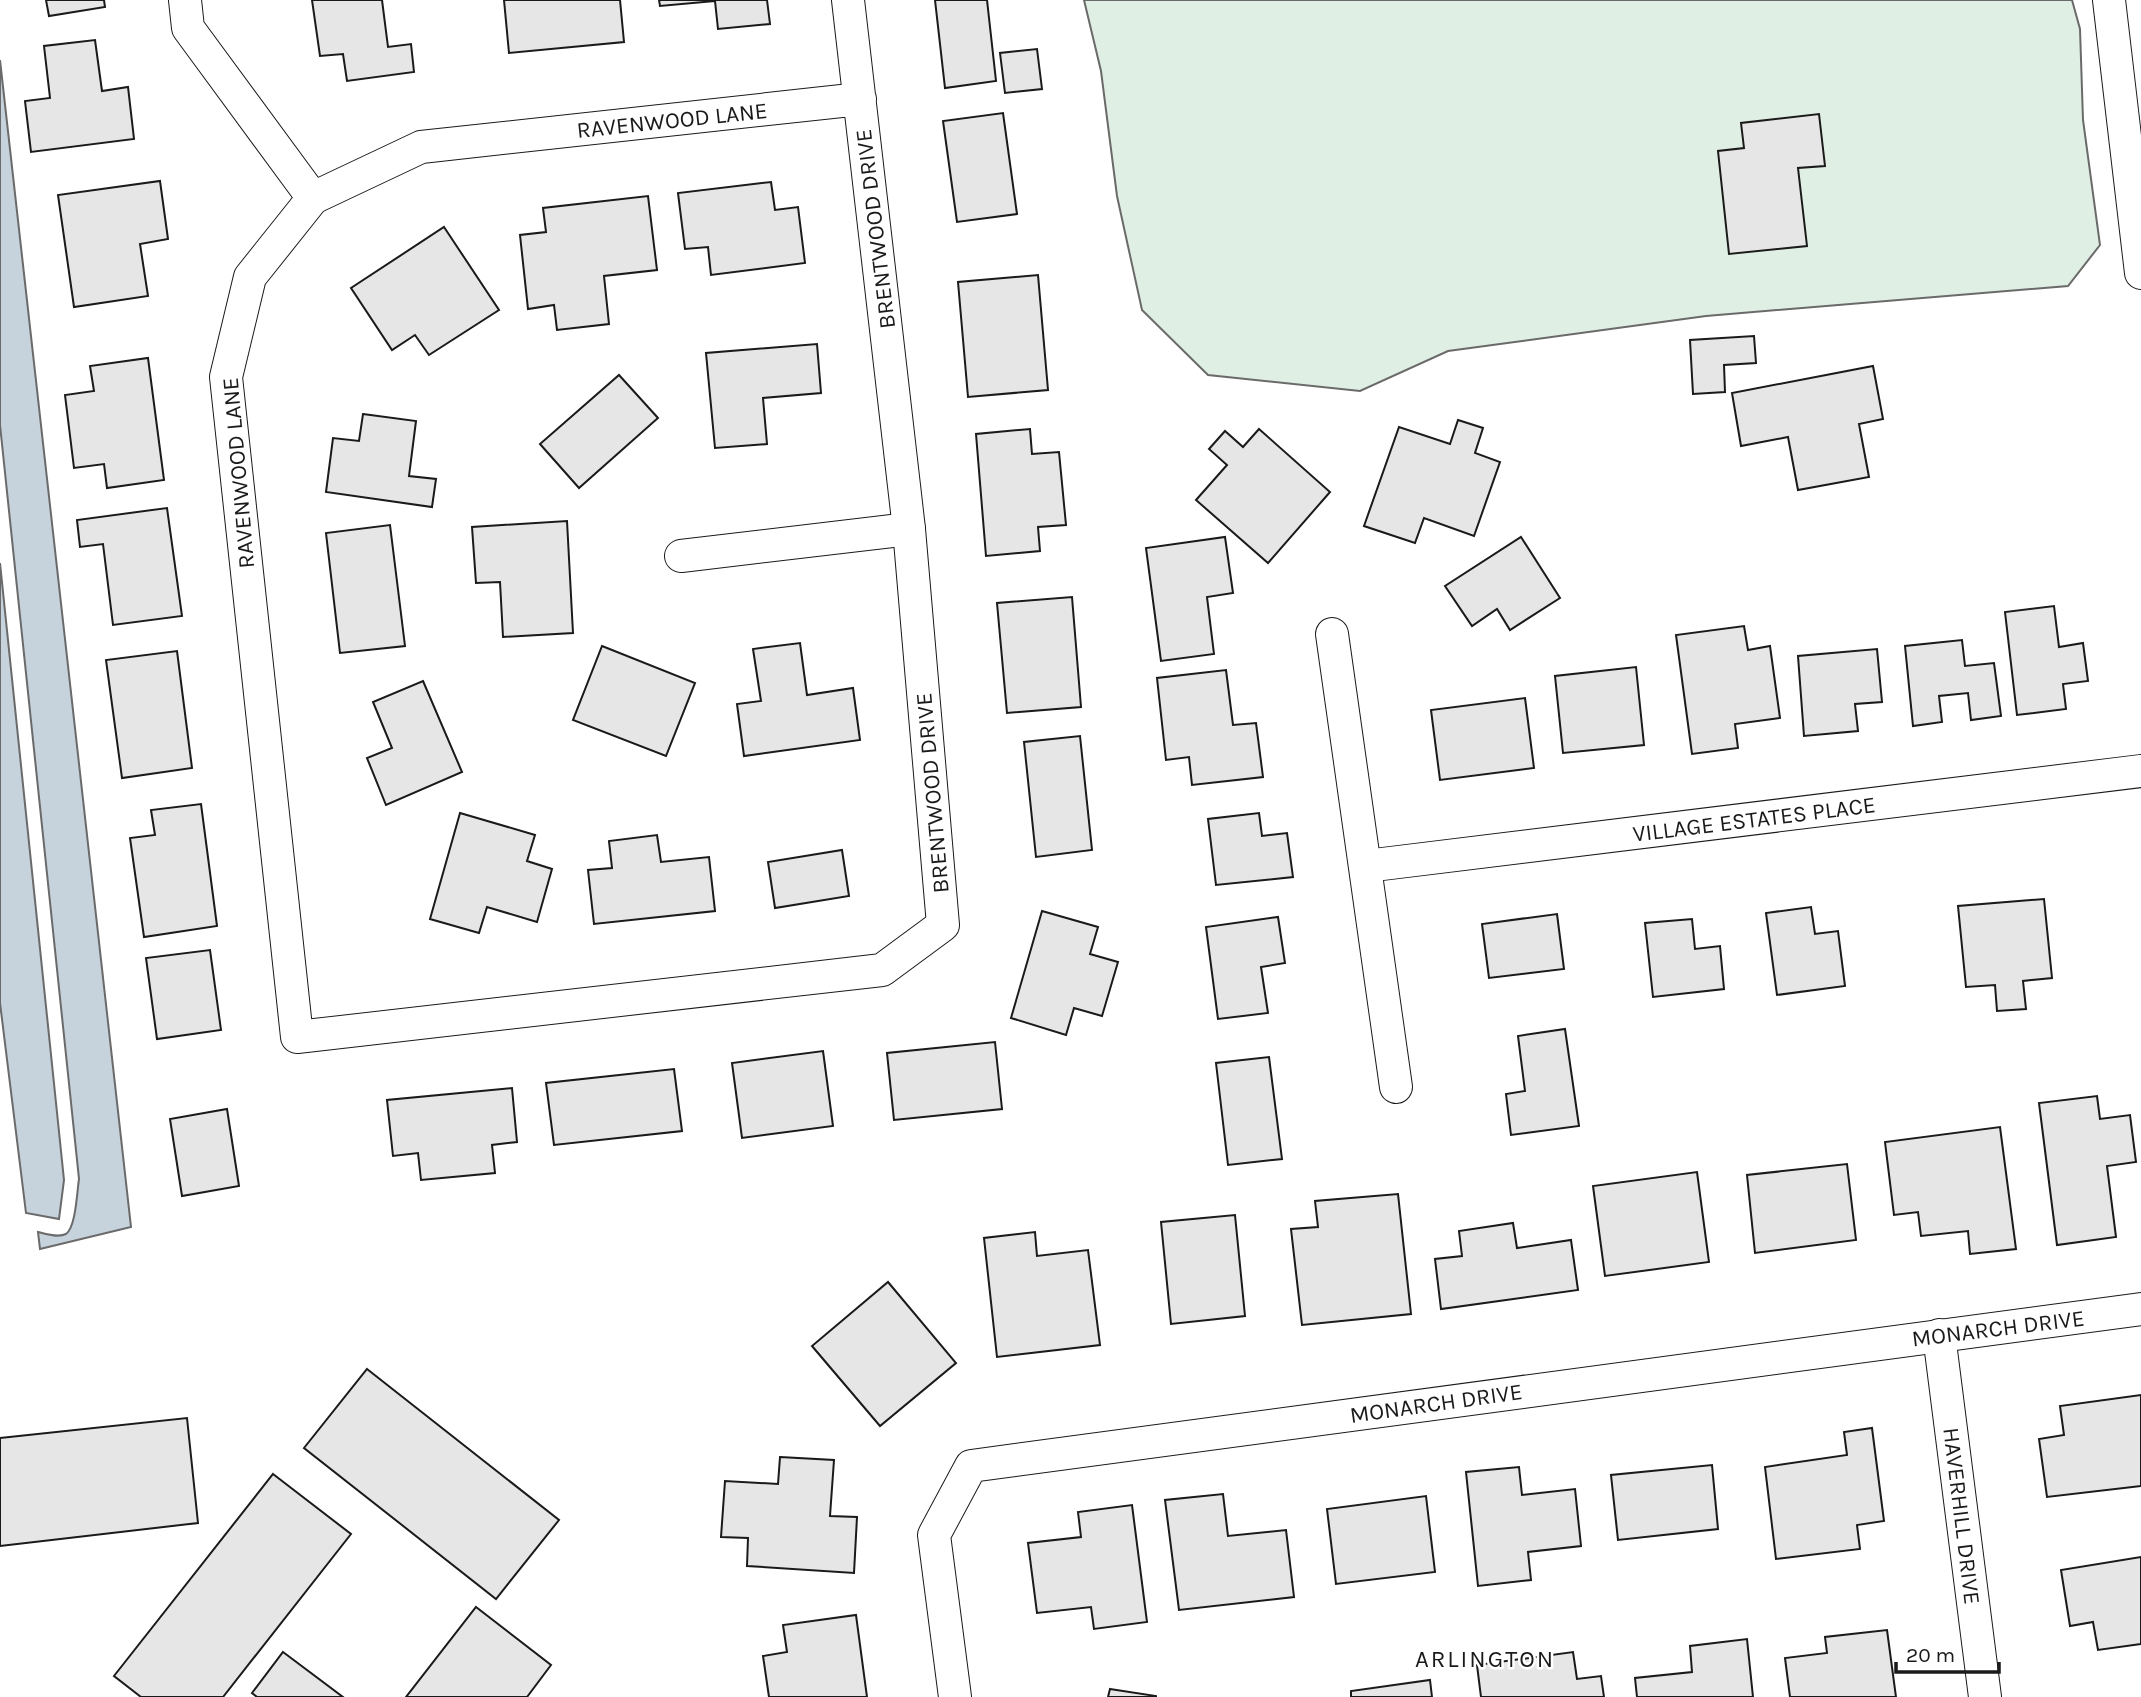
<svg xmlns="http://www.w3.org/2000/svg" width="2141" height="1697" viewBox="0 0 2141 1697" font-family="Karla,sans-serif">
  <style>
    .green { fill: #e0efe3; stroke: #6a6a6a; stroke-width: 2 }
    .water { fill: #c6d2dc; stroke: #6a6a6a; stroke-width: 2 }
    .building { fill: #e6e6e6; stroke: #1a1a1a; stroke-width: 2 }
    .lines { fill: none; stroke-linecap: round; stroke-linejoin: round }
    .street-casing { stroke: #1a1a1a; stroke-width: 34 }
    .street { stroke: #fff; stroke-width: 32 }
    .labels { text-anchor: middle; stroke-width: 5; stroke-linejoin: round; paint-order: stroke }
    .street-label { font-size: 23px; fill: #1a1a1a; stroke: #fff }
    .neighbourhood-label { font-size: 24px; letter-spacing: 2px; fill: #1a1a1a; stroke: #fff }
  </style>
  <rect width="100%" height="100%" fill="#fff"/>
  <!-- green -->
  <polygon class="green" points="1084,0 2072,0 2080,29 2083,120 2100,245 2068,286 1706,316 1448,351 1360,391 1208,375 1142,310 1117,196 1101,71"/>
  <!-- water -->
  <g class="water">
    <path d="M0,60L131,1227L40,1249L38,1232C46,1234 58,1238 66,1234C76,1227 77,1191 79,1179L0,425Z"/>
    <polygon points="0,563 64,1180 59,1219 26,1213 0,1003"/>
  </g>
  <!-- building -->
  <g class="building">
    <polygon points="46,0 104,0 105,7 49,16"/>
    <polygon points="312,0 382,0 388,47 411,44 414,72 347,81 343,54 320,56"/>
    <polygon points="504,0 620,0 624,42 509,53"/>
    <polygon points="659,0 767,0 770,24 718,29 715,1 660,6"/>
    <polygon points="935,0 987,0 996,81 945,88"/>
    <polygon points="95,40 102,91 128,87 134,139 31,152 25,101 50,98 44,46"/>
    <polygon points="1037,49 1042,89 1005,93 1000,53"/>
    <polygon points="1003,113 1017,214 957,222 943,121"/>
    <polygon points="1819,114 1825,166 1798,168 1807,246 1729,254 1718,151 1744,148 1741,123"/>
    <polygon points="160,181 168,239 140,244 148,296 74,307 58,195"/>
    <polygon points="771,182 775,210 798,207 805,263 711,275 708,247 685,249 678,193"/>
    <polygon points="648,196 657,270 604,276 609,324 557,330 554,305 528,309 520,235 546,232 543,208"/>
    <polygon points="444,227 499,310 429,355 415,335 392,350 351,288"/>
    <polygon points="1038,275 1048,390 968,397 958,282"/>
    <polygon points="1754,336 1756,363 1724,365 1725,392 1693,394 1690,340"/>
    <polygon points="817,344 821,393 763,398 767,444 715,448 706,353"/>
    <polygon points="148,358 164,480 107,488 104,464 74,468 65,395 94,391 90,366"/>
    <polygon points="1873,366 1883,419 1859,424 1869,477 1798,490 1788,437 1741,446 1732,393"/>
    <polygon points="619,375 658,418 579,488 540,444"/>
    <polygon points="363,414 416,421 409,476 436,479 432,507 326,492 333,438 359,441"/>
    <polygon points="1458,420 1483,428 1475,453 1500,462 1474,536 1424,518 1415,543 1364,526 1399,427 1450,444"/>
    <polygon points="1030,429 1032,454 1059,452 1066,525 1038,527 1040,551 986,556 976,434"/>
    <polygon points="1259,429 1330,492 1268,563 1196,500 1227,465 1209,449 1225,431 1243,447"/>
    <polygon points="167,508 182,616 113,625 103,544 80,547 77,520"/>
    <polygon points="567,521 573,633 503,637 500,582 476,583 472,527"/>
    <polygon points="390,525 405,646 340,653 326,533"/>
    <polygon points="1225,537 1233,593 1207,597 1214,654 1161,661 1146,548"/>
    <polygon points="1521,537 1560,598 1510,630 1497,609 1472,626 1445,586"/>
    <polygon points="1072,597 1081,707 1007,713 997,603"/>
    <polygon points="2054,606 2059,647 2083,643 2088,681 2063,684 2066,709 2017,715 2005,612"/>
    <polygon points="1744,626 1748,650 1770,646 1780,718 1735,724 1738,748 1692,754 1676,635"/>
    <polygon points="1962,640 1965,666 1994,663 2001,716 1971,720 1968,693 1939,696 1942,722 1913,726 1905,646"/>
    <polygon points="800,643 807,695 853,688 860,740 744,756 737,704 761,701 753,649"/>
    <polygon points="602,646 695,683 666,756 573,720"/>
    <polygon points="1877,649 1882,702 1855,704 1858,731 1804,736 1798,656"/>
    <polygon points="177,651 192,768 122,778 106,660"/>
    <polygon points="1636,667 1644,745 1563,753 1555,676"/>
    <polygon points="1226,670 1233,725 1256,723 1263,777 1192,785 1189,757 1166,760 1157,678"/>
    <polygon points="423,681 462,772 386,805 367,758 392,748 373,702"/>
    <polygon points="1525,698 1534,768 1440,780 1431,710"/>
    <polygon points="1080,736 1092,850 1036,857 1024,742"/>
    <polygon points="201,804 217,926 144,937 130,838 155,835 151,810"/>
    <polygon points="460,813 535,835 527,861 552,869 537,922 487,907 479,933 430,919"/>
    <polygon points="1259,813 1262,836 1287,833 1293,877 1216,885 1208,819"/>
    <polygon points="657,835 661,862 709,857 715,911 594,924 588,870 612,868 609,841"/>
    <polygon points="842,850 849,896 775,908 768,862"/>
    <polygon points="2044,899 2052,978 2023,981 2026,1009 1997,1011 1995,985 1966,987 1958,906"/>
    <polygon points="1811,907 1815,934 1838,931 1845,986 1777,995 1766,913"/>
    <polygon points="1042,911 1098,927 1090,954 1118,962 1102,1016 1074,1008 1066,1035 1011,1018"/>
    <polygon points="1557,914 1564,969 1489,978 1482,924"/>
    <polygon points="1278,917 1285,963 1261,967 1268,1013 1218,1019 1206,927"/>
    <polygon points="1692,919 1695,949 1720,946 1724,989 1653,997 1645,923"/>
    <polygon points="210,950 221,1030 157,1039 146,958"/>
    <polygon points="1565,1029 1579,1126 1511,1135 1506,1094 1525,1091 1518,1036"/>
    <polygon points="995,1042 1002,1109 894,1120 887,1053"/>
    <polygon points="823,1051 833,1126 742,1138 732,1063"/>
    <polygon points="1269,1057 1282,1159 1228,1165 1216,1063"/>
    <polygon points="674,1069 682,1131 554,1145 546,1083"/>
    <polygon points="512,1088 517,1142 492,1145 495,1173 421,1180 418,1153 393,1156 387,1100"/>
    <polygon points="2097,1096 2100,1119 2130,1115 2136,1162 2107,1166 2116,1237 2057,1245 2039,1103"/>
    <polygon points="227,1109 239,1186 182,1196 170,1119"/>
    <polygon points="2000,1127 2016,1249 1970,1254 1968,1231 1921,1236 1918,1212 1894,1215 1885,1142"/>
    <polygon points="1847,1164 1856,1240 1755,1253 1747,1175"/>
    <polygon points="1697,1172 1709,1262 1605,1276 1593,1186"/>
    <polygon points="1398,1194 1411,1314 1302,1325 1291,1229 1318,1227 1315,1201"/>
    <polygon points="1235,1215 1245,1316 1171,1324 1161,1222"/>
    <polygon points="1513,1223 1517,1248 1571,1240 1578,1290 1441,1309 1435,1259 1462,1256 1459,1231"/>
    <polygon points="1035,1232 1037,1256 1088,1250 1100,1345 997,1357 984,1238"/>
    <polygon points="888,1282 956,1363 880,1426 812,1346"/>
    <polygon points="367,1369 559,1520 496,1599 304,1448"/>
    <polygon points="2141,1395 2141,1486 2047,1497 2039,1439 2064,1435 2060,1406"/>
    <polygon points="187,1418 198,1523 0,1546 0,1438"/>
    <polygon points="1872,1428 1884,1521 1857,1525 1860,1549 1776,1559 1765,1467 1847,1455 1844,1432"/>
    <polygon points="780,1457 834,1460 830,1516 857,1517 854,1573 747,1566 748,1538 721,1537 725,1481 778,1484"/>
    <polygon points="1712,1465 1718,1529 1618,1540 1611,1475"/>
    <polygon points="1519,1467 1522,1495 1575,1489 1581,1546 1528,1552 1531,1580 1478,1586 1466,1472"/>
    <polygon points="273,1474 351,1534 223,1697 141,1697 114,1676"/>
    <polygon points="1223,1494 1228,1536 1286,1530 1294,1597 1179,1610 1165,1500"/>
    <polygon points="1426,1496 1435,1572 1336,1584 1327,1509"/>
    <polygon points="1132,1505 1147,1622 1094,1629 1091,1607 1037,1613 1028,1543 1081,1537 1078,1512"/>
    <polygon points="2141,1557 2141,1644 2098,1650 2093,1622 2070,1626 2061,1570"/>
    <polygon points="476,1607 551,1665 527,1697 406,1697"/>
    <polygon points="856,1615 867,1697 769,1697 763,1656 787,1652 783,1625"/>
    <polygon points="1887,1630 1896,1697 1790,1697 1785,1658 1827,1653 1825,1637"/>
    <polygon points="1747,1639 1753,1697 1637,1697 1635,1678 1692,1672 1690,1646"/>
    <polygon points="283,1652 343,1697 257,1697 252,1693"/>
    <polygon points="1573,1652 1577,1679 1601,1676 1604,1697 1481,1697 1477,1665"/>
    <polygon points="1430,1680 1432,1697 1351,1697 1351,1691"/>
    <polygon points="1110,1689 1156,1696 1156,1697 1108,1697"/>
  </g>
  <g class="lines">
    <!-- street casing -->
    <g class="street-casing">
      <g id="street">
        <polyline points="185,0 188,28 313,198"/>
        <polyline points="848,0 909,529 943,925 882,970 297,1037 226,377 250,277 313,198 421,147 860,99"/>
        <polyline points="2109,0 2141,273"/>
        <polyline points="681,556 909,529"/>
        <polyline points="1332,634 1396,1087"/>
        <polyline points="1366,866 2141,771"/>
        <polyline points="1939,1335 1985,1697"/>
        <polyline points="955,1697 934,1535 971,1466 2141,1309"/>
      </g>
    </g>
    <!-- street -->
    <use href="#street" class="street"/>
  </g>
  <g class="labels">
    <!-- street labels -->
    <g class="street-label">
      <text transform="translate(672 120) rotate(-6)" y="8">RAVENWOOD LANE</text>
      <text transform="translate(875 229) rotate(-97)" y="8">BRENTWOOD DRIVE</text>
      <text transform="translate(238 473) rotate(-95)" y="8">RAVENWOOD LANE</text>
      <text transform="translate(932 793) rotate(-95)" y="8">BRENTWOOD DRIVE</text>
      <text transform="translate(1754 819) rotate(-7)" y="8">VILLAGE ESTATES PLACE</text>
      <text transform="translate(1998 1328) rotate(-7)" y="8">MONARCH DRIVE</text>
      <text transform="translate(1436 1403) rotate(-8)" y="8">MONARCH DRIVE</text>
      <text transform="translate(1962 1516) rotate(83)" y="8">HAVERHILL DRIVE</text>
    </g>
    <!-- neighbourhood labels -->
    <g class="neighbourhood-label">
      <text x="1485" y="1667">ARLINGTON</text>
    </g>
  </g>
  <!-- scale -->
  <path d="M1896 1662v10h103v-10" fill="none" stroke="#1a1a1a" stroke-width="3.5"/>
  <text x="1906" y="1662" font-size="21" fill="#1a1a1a" stroke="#ffffff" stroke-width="5" paint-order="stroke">20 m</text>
</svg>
